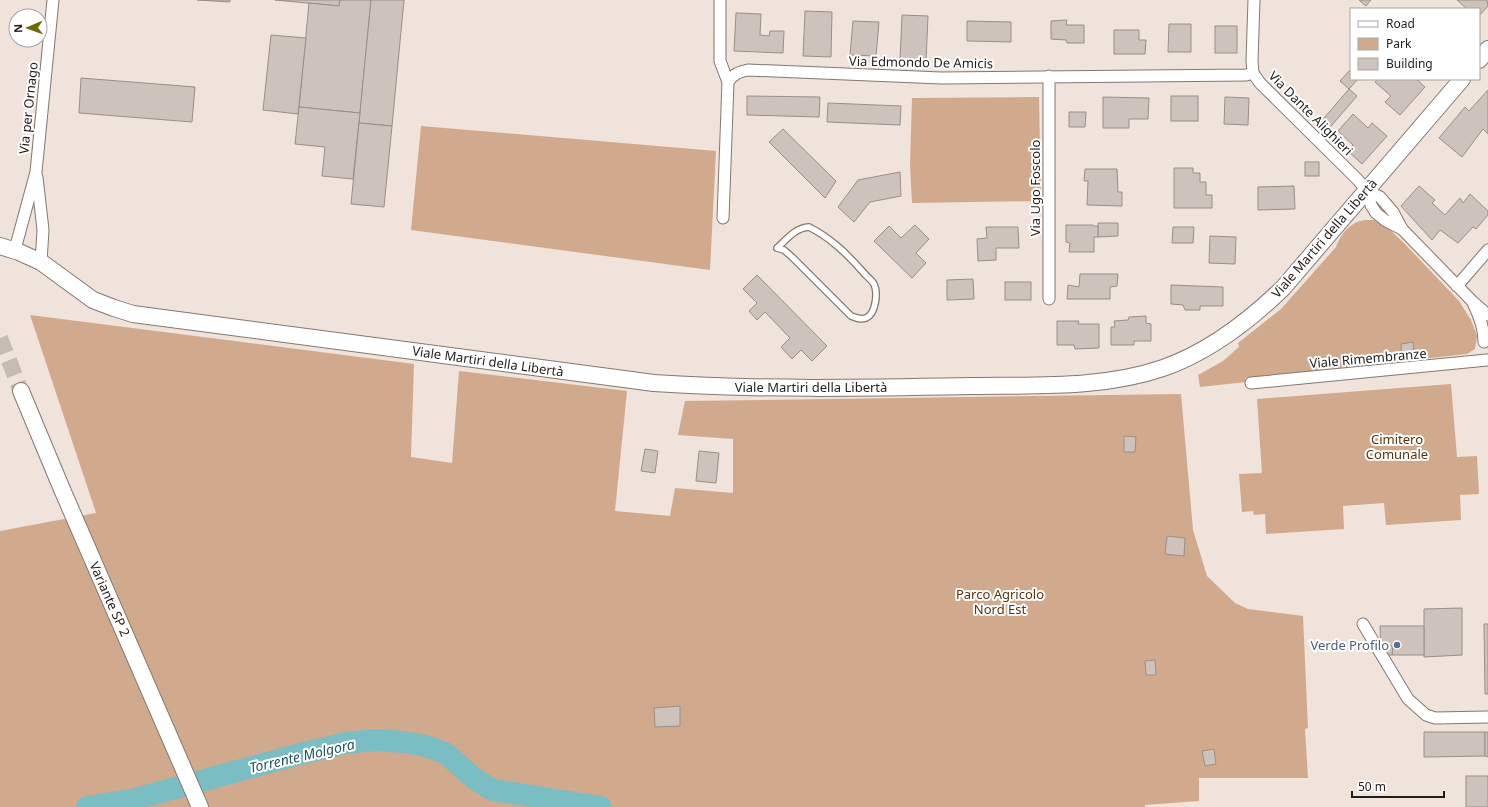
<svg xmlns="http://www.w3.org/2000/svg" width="1488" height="807" viewBox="0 0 1488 807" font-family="'Noto Sans',sans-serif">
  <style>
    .green { fill: #d1aa8d }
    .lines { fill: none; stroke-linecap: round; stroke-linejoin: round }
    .river { stroke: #7abdc2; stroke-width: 22 }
    .building { fill: #cec3bc; stroke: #9a8f88 }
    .secondary-tunnel { stroke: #c6bbb5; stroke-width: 16; stroke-dasharray: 16 8; stroke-linecap: butt }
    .lane-casing { stroke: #827870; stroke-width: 8 }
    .street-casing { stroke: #827870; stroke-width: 13 }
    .secondary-casing { stroke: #827870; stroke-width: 18 }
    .lane { stroke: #fff; stroke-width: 5.5 }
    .street { stroke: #fff; stroke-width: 11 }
    .secondary { stroke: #fff; stroke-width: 16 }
    .service-dot { fill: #5c6f8a; stroke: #fff; stroke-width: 1.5 }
    .labels { text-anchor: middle; stroke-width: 4; stroke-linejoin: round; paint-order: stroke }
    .street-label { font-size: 13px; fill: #211d1b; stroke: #fff }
    .park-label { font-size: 13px; fill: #5c320a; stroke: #fff }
    .service-label { font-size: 13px; fill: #4e5e75; stroke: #fff; text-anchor: end }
    .water-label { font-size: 14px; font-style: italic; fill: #1c555a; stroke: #fff }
  </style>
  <rect width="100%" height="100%" fill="#efe3db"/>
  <!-- green -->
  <g class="green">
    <polygon points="1039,97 1041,201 912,203 910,165 912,98"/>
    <polygon points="421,126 716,151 710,270 411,230"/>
    <path d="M1365,220H1374L1387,227L1404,243L1459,301L1471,320L1477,336L1475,349L1467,354L1245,378L1246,382L1200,387L1198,375L1223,361L1239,347L1238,343L1281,309L1336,247C1341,234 1350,222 1365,220Z"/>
    <polygon points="30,315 414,364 411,457 452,463 459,371 627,391 615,511 670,516 675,488 733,493 733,439 678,435 685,401 1181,394 1193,530 1207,576 1235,603 1248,609 1303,616 1308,728 1305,729 1308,778 1199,778 1199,801 1145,805 1145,807 0,807 0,531 96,513"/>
    <polygon points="1451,384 1457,457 1477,456 1479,494 1460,495 1461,520 1386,525 1384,503 1343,506 1344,529 1266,534 1265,514 1254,515 1253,511 1242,512 1239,474 1262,473 1257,399"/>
  </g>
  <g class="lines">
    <!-- river -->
    <polyline class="river" points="87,807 135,799 296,755 346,743 376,740 404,742 426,746 445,753 475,779 493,790 601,807"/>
  </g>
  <!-- building -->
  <g class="building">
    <polygon points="197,0 230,0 230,2"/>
    <polygon points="275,0 340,0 339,6"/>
    <polygon points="340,0 371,0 360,113 299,107 309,3 339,6"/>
    <polygon points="371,0 404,0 392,126 359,123"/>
    <polygon points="1359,0 1371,0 1366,6"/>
    <polygon points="1457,0 1487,0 1488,6 1479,16 1479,9 1467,9"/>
    <polygon points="805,11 832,12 831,57 803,56"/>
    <polygon points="736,13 761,14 760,35 769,36 770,31 784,31 783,53 734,51"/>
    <polygon points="902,15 928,16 926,61 900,60"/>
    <polygon points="1067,20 1066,25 1084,25 1084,43 1067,43 1066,40 1051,39 1051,21"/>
    <polygon points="853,21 879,22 876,56 850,55"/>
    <polygon points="967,21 1011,22 1011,42 967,41"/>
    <polygon points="1169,24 1191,24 1191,52 1168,52"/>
    <rect x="1215" y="26" width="22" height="27"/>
    <polygon points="1114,30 1139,30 1139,40 1146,40 1145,54 1114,54"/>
    <polygon points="271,35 306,38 298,114 263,110"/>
    <polygon points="1351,69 1351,79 1358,79 1349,89 1340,81"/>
    <polygon points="81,78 195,87 192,122 79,113"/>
    <polygon points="1378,79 1416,79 1425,87 1400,115 1385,102 1391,96 1375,82"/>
    <polygon points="1349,89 1357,96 1326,132 1318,125"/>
    <polygon points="1488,90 1488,134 1483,129 1462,157 1439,138 1465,107 1469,111"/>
    <polygon points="747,96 820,97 819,117 747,115"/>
    <rect x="1171" y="96" width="27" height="25"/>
    <polygon points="1103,97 1149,98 1148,119 1129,119 1129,128 1103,128"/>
    <polygon points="1225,97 1249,98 1248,125 1224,124"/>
    <polygon points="828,103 901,106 900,125 827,122"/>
    <polygon points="299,107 360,113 353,179 322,176 325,147 295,144"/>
    <polygon points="1069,112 1086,112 1085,127 1069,127"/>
    <polygon points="1353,114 1368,128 1372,123 1387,136 1362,164 1348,151 1353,145 1338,131"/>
    <polygon points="359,123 392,126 384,207 351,204"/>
    <polygon points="783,129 836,181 825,198 769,142"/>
    <rect x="1305" y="162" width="14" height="14"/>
    <polygon points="1174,168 1193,168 1193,173 1200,173 1200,182 1206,182 1206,195 1212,195 1212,208 1174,208"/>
    <polygon points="1085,169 1117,169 1118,192 1122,192 1122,206 1087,205 1088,181 1084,181"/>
    <polygon points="900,172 901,196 870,202 854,222 838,207 858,180"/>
    <polygon points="1294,186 1295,209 1258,210 1258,187"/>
    <polygon points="1419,186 1435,200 1432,203 1445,215 1460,198 1463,203 1470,194 1488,211 1488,215 1476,229 1473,227 1458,243 1440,230 1432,240 1401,206"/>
    <polygon points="1098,223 1118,223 1118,236 1098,237"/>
    <polygon points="915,225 929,239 916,253 926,263 912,278 874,241 889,226 901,238"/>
    <polygon points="1066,225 1093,225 1093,226 1098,226 1098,237 1094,237 1094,252 1069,252 1070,243 1066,242"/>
    <polygon points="986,227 1018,227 1019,248 996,248 996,260 978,261 977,239 987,238"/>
    <polygon points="1173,227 1194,227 1193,243 1172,243"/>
    <polygon points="1210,236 1236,237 1235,264 1209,263"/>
    <polygon points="1080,274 1118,274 1117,286 1110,287 1110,299 1067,299 1068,285 1079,287"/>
    <polygon points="757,275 827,346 812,361 801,350 792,359 781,347 790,338 765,312 757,320 749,311 757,303 743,289"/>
    <polygon points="973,279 974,299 947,300 947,280"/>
    <rect x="1005" y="282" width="26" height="18"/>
    <polygon points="1171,285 1223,287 1223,306 1200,306 1200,310 1185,310 1183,305 1171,304"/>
    <polygon points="1146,316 1146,323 1151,324 1151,341 1134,341 1134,345 1111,345 1111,327 1115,327 1114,321 1128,320 1129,317"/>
    <polygon points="1057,321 1079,321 1078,324 1099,324 1099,348 1075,349 1074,345 1057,345"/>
    <polygon points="1413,342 1414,355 1402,357 1401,344"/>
    <polygon points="1124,436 1136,437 1135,452 1124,452"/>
    <polygon points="645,449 658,451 655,473 641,471"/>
    <polygon points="699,451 719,453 716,483 696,481"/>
    <polygon points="1167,536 1185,538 1184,556 1165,554"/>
    <polygon points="1462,608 1462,655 1424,657 1424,609"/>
    <polygon points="1484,624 1488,624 1488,694 1485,694"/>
    <polygon points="1380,626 1424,626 1424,655 1392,655 1393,646 1383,646 1383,651 1381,651"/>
    <polygon points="1383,646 1393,646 1392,655 1383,655"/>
    <polygon points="1155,660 1156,675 1146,675 1145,661"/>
    <polygon points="680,706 680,726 655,727 654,708"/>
    <polygon points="1424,732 1485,732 1485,756 1424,757"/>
    <polygon points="1485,732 1488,732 1488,757 1485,756"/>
    <polygon points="1214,749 1216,764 1205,766 1202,751"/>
    <rect x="1466" y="776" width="22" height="31"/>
  </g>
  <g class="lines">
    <!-- secondary-tunnel -->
    <polyline class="secondary-tunnel" points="0,338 21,391"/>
    <!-- lane casing -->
    <g class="lane-casing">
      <path id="lane" d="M809,227C831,238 847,254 863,272C866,276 872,280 874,284C878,292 876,314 866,318C861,320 856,318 851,316L792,257L784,250L777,248C787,239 795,228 809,227Z"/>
    </g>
    <!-- street casing -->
    <g class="street-casing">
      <g id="street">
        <polyline points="720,0 720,61 728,82"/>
        <polyline points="1254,0 1252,61 1253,73 1260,83 1358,180 1367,191 1371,205 1376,213 1386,221 1402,229"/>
        <polyline points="1049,76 1049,299"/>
        <polyline points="37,177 43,230 41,262"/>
        <polyline points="1367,191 1380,197 1393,212 1402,229 1473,302 1488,315"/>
        <path d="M723,218L728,82C733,74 739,72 748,70L941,78L1246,75L1253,73"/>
        <polyline points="13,250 17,242 36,172 53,0"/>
        <polyline points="1457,286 1488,250"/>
        <path d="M1474,305C1480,317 1484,329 1484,342"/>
        <polyline points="1251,383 1487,360"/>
        <polyline points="1363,624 1408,699 1426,715 1435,718 1488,717"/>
      </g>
    </g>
    <!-- secondary casing -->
    <g class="secondary-casing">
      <g id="secondary">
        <polyline points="1479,60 1488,49"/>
        <path d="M0,246L19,252L41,262L93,300L114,308L133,314L654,383C759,390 865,388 970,386C1034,385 1102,389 1163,368C1209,352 1249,321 1283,288L1462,79"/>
        <polyline points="21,391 61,487 200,807"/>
      </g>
    </g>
    <!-- lane -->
    <use href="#lane" class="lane"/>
    <!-- street -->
    <use href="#street" class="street"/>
    <!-- secondary -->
    <use href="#secondary" class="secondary"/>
  </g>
  <!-- markers -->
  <circle class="service-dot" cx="1397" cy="645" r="4"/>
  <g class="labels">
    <!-- street labels -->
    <g class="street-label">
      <text transform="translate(921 62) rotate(1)" y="5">Via Edmondo De Amicis</text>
      <text transform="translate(28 108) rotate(-84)" y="5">Via per Ornago</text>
      <text transform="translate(1311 113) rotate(45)" y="5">Via Dante Alighieri</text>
      <text transform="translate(1035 188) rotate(-90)" y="5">Via Ugo Foscolo</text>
      <text transform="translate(1324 238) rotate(-49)" y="5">Viale Martiri della Libertà</text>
      <text transform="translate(1368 358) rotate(-5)" y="5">Viale Rimembranze</text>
      <text transform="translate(488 361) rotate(8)" y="5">Viale Martiri della Libertà</text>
      <text x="811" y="392">Viale Martiri della Libertà</text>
      <text transform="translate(110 599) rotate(66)" y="5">Variante SP 2</text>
    </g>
    <!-- park labels -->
    <g class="park-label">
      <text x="1397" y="444">Cimitero<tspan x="1397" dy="15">Comunale</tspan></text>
      <text x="1000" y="599">Parco Agricolo<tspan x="1000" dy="15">Nord Est</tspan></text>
    </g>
    <!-- service labels -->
    <g class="service-label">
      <text x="1389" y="650">Verde Profilo</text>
    </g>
    <!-- water labels -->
    <g class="water-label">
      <text transform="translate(302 756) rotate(-13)" y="5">Torrente Molgora</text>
    </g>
  </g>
  <!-- legend -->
  <rect x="1350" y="8" width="130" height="72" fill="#ffffff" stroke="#a6a5a4"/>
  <rect x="1358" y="21" width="20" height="6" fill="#ffffff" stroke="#a6a5a4"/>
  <text x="1386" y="28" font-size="12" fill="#211d1b">Road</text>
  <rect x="1358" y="38" width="20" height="12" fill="#d1aa8d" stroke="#a6a5a4"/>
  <text x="1386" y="48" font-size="12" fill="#211d1b">Park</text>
  <rect x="1358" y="58" width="20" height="12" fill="#cec3bc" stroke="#a6a5a4"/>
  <text x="1386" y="68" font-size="12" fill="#211d1b">Building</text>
  <!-- north arrow -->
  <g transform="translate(28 28) rotate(268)"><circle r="19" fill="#ffffff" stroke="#a6a5a4"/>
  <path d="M0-3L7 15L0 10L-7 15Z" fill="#6c6902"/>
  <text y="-6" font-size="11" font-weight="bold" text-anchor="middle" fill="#211d1b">N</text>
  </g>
  <!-- scale -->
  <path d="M1352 791v6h92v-6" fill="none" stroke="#211d1b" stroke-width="2"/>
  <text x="1358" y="791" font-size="12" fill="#211d1b" stroke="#ffffff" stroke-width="3" paint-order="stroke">50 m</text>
</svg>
